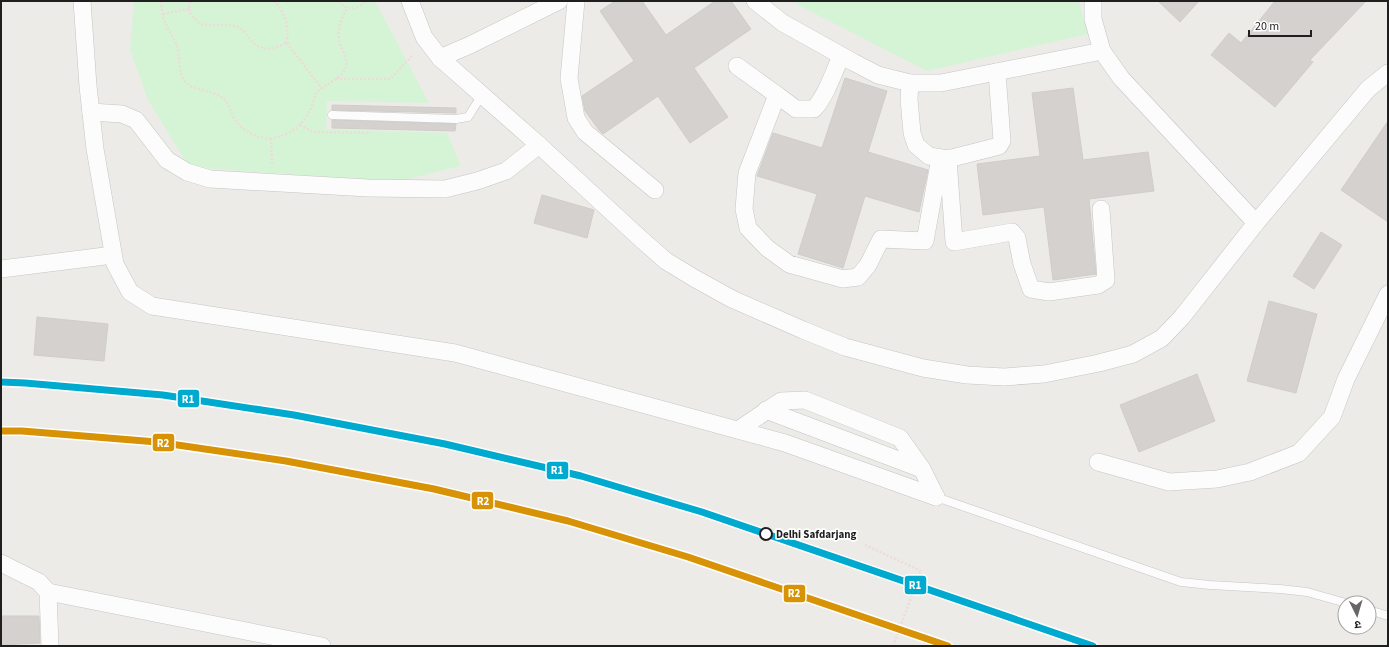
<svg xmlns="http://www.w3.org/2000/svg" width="1389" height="647" viewBox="0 0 1389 647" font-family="'Source Sans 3','Noto Sans Devanagari',sans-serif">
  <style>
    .park { fill: #d5f4d5 }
    .building { fill: #d4d1cf; stroke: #d0cdc9 }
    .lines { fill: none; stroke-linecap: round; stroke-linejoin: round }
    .service-casing { stroke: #c6c5c4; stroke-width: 9 }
    .minor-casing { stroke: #c6c5c4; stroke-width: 18 }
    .path { stroke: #ecdbd9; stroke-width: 2.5; stroke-dasharray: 2 2; stroke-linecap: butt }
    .service { stroke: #fcfcfc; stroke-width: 8 }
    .minor { stroke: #fcfcfc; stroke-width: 17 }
    .rail-casing { stroke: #cbcbca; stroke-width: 4.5 }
    .rail { stroke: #fff; stroke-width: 3; stroke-dasharray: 9; stroke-linecap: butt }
    .path-bridge { stroke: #ecdbd9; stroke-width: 2.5; stroke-dasharray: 2 2; stroke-linecap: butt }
    .rail-1-casing { stroke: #fff; stroke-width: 10 }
    .rail-2-casing { stroke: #fff; stroke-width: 10 }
    .rail-1 { stroke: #00a9ce; stroke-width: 7 }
    .rail-2 { stroke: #d79205; stroke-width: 7 }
    .stop-dot { fill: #fff; stroke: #1f1f1f; stroke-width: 2 }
    .labels { text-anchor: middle; stroke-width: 3.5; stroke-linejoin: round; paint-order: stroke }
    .stop-label { font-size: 11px; font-weight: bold; fill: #1f1f1f; stroke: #fff; text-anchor: start }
    .line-badge { stroke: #fff; stroke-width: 1.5 }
    .badge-label { font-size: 11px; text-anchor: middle; font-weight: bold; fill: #fff }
  </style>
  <rect width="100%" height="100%" fill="#edebe8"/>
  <!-- park -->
  <g class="park">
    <polygon points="134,1 375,1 429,103 327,101 326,129 447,133 461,166 395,182 189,167 148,100 130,50"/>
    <polygon points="795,1 1079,1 1088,34 927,71 798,5"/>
  </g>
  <!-- building -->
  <g class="building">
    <polygon points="615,1 642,1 666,35 715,1 731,1 751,29 694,68 728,117 690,143 658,96 603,134 599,130 585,111 582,96 634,61 600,11"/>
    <polygon points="1158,1 1199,1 1180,22"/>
    <polygon points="1275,1 1366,1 1310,60 1313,62 1275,107 1211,55 1229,33 1241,43"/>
    <polygon points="845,78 887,91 868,152 928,170 919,212 865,196 843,268 798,254 817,194 757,176 773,133 822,148"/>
    <polygon points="1073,88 1083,160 1148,152 1154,191 1089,199 1096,274 1053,280 1044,207 983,215 977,164 1040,156 1032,93"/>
    <polygon points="332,105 456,108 456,113 332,110"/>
    <polygon points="332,120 456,124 455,131 332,128"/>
    <polygon points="1388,121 1388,222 1341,190"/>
    <polygon points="542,195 594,210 587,238 534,223"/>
    <polygon points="1321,232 1342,245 1314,289 1293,276"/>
    <polygon points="1269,301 1317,314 1296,393 1247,381"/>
    <polygon points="37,317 108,324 104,361 34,355"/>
    <polygon points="1197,374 1215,421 1139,452 1120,405"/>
    <polygon points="1,616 39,616 40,643 1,645"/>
  </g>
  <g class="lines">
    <!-- service casing -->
    <g class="service-casing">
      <g id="service">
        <polyline points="332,115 456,119 468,117 482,95"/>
        <polyline points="936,497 1181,582 1210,585 1280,589 1307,592 1346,603"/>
        <polyline points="1369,610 1388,616"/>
      </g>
    </g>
    <!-- minor casing -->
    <g class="minor-casing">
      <g id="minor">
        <polyline points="82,1 88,86 95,149 115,264 130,292 152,306 455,353 785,443 936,497"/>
        <polyline points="410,1 424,37 440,58 470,45 559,1"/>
        <polyline points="576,1 569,78 576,118 585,132 655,190"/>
        <polyline points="755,1 783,23 853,62 878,75 910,83 941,83 1102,51"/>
        <polyline points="1093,1 1093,19 1102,51 1121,78 1256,223"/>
        <polyline points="440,58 539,145 642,240 666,261 694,278 732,299 803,330 845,347 923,368 967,375 1004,377 1044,374 1099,363 1133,354 1162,338 1182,317 1256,223 1368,89 1388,73"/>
        <polyline points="737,66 777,95 747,173 744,209 748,228 767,248 789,264 843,279 858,277 868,265 881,239 925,241 940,158"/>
        <polyline points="910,83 909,99 912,133 916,145 929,156 948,159 999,146 1002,141 997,72"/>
        <path d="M777,95L796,109H814C827,94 833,74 841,56"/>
        <polyline points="91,112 122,114 136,120 167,160 187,172 210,179 368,188 445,189 477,181 506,171 539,145"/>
        <polyline points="948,159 954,242 1012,232 1017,238 1022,264 1031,289 1049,292 1098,285 1106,280 1101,209"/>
        <polyline points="1,269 113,255"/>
        <polyline points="766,410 922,469"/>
        <polyline points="738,430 781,401 805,400 900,438 922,469 936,497"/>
        <polyline points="1098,462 1169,482 1217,479 1250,472 1299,453 1332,417 1346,379 1388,294"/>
        <polyline points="1,563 39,582 48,592 50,646"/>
        <polyline points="48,592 322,646"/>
      </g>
    </g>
    <!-- path -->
    <g class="path">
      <path d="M161,1C162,6 162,12 163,16C166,28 175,38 178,50C180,60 179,72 184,80C190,91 214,89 225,100C229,104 230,111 233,116C240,130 256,138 271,139"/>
      <path d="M274,1C285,11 290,29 286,43"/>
      <path d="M339,1C346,11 357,11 365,1"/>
      <path d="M189,9L190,13L200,24C213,27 228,22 240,28C243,30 246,34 248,37C261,52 269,51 286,43"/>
      <polyline points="163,14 189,9 190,1"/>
      <polyline points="287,43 322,89"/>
      <polyline points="336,79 390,79 414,54"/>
      <polyline points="300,125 313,132 370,133"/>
      <path d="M272,164L271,139C291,134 301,128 311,108C313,104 314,98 316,94C324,83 341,81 346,67C349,59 341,49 339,41C337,29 342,18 347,8"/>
      <polyline points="865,545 921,571"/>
    </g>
    <!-- service -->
    <use href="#service" class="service"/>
    <!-- minor -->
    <use href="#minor" class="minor"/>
    <!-- rail casing -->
    <g class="rail-casing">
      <g id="rail">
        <polyline points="1,382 25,383 163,395 294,415 445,444 581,476 702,512 1093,646"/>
        <polyline points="1,431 22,431 157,442 286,461 434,489 568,521 688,557 948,646"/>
      </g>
    </g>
    <!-- rail -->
    <use href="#rail" class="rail"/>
    <!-- path-bridge -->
    <polyline class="path-bridge" points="893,646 921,571"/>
    <!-- rail-1 casing -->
    <g class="rail-1-casing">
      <polyline id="rail-1" points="1,382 25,383 163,395 294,415 445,444 581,476 702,512 1093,646"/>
    </g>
    <!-- rail-2 casing -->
    <g class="rail-2-casing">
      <polyline id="rail-2" points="1,431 22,431 157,442 286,461 434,489 568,521 688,557 948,646"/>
    </g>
    <!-- rail-1 -->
    <use href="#rail-1" class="rail-1"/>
    <!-- rail-2 -->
    <use href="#rail-2" class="rail-2"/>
  </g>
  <!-- markers -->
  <circle class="stop-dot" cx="766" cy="534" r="6"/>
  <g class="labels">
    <!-- stop labels -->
    <g class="stop-label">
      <text x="776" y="538">Delhi Safdarjang</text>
    </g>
  </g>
  <g class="line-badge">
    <rect x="177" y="389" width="23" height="19" rx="4" fill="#00a9ce"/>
    <rect x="152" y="433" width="23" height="19" rx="4" fill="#d79205"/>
    <rect x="546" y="461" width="23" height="19" rx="4" fill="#00a9ce"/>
    <rect x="471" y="491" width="23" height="19" rx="4" fill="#d79205"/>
    <rect x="904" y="575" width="23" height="20" rx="4" fill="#00a9ce"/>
    <rect x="783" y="584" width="23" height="19" rx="4" fill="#d79205"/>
  </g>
  <g class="badge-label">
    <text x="188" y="403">R1</text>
    <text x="163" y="447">R2</text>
    <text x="557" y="474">R1</text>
    <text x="483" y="505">R2</text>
    <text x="915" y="589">R1</text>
    <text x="794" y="597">R2</text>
  </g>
  <!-- border -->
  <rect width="1389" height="647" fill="none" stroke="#1f1f1f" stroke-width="4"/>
  <!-- north arrow -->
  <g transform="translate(1357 615) rotate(175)"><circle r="19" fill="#ffffff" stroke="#a5a5a5"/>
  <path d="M0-3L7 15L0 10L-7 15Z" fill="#676665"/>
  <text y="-6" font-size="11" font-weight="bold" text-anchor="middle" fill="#1f1f1f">उ</text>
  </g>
  <!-- scale -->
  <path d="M1249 30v6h62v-6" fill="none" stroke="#1f1f1f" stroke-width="2"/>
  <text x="1255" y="30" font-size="12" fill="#1f1f1f" stroke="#ffffff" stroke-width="3" paint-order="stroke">20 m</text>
</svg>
